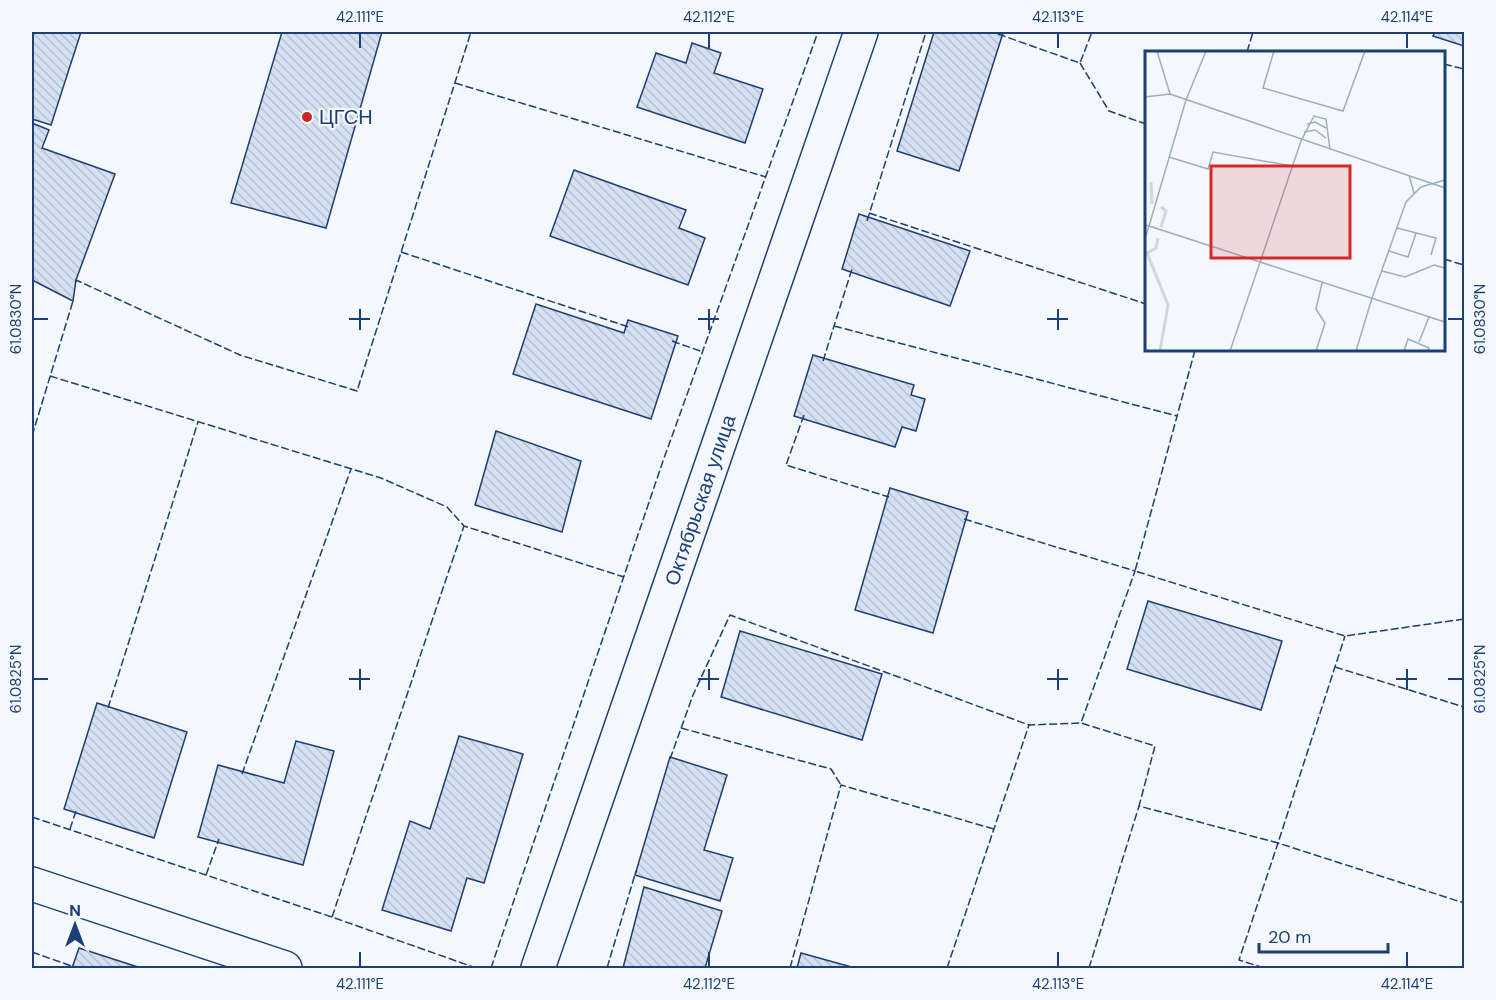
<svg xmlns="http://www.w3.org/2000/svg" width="1496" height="1000" viewBox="0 0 1496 1000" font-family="'DM Sans',sans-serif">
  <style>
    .building { fill: url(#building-back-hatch); stroke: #1d3f73; stroke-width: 1.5 }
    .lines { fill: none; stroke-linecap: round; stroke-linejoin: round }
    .street-casing { stroke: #1d3f73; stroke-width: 36 }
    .secondary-casing { stroke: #1d3f73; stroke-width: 36 }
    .street { stroke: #f4f7fb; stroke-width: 33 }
    .secondary { stroke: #f4f7fb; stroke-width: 33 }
    .fence { stroke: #1d3f73; stroke-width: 1.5; stroke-dasharray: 8 3; stroke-linecap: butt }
    .ticks { fill: none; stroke: #1d3f73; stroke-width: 2 }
    .poi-dot { fill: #c62828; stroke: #f4f7fb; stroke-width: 2 }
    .labels { text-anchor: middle; stroke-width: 4.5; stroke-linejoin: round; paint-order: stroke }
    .poi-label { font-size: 20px; fill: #1d3f73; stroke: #f4f7fb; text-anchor: start }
    .street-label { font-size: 20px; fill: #1d3f73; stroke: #f4f7fb }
    .inset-river { fill: none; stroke: #cfd7e4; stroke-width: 3 }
    .inset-road { fill: none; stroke: #9eadc5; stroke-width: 1.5 }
    .view { fill: #d62828; fill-opacity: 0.15; stroke: #d62828; stroke-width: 3 }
    .inset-edge { fill: none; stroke: #1d3f73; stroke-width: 3 }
    .neatline { fill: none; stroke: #1d3f73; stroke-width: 2 }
    .ticks-label { font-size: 15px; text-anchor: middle; fill: #1d3f73 }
  </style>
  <defs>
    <pattern id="building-back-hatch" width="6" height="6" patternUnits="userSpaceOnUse" patternTransform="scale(1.5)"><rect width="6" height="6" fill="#d5e0f0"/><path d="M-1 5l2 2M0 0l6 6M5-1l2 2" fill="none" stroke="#b6c1d1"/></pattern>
  </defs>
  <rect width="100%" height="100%" fill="#f4f7fb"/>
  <!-- building -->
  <g class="building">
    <polygon points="32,32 81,32 51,125 32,119"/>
    <polygon points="282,32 382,32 326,228 231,203"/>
    <polygon points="934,32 997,32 1003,33 959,171 897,151"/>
    <polygon points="1435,32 1464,32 1464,46 1433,36"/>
    <polygon points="692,43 721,53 714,73 763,89 745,143 637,107 656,53 686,63"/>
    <polygon points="32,123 49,130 42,148 115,174 76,280 73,301 32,280"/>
    <polygon points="574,170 686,210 679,228 705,238 688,285 550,236"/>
    <polygon points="859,214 970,251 950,306 842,269"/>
    <polygon points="536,304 624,333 628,320 678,336 651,419 513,374"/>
    <polygon points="813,355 914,385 911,395 925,399 916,431 902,427 895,447 794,416"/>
    <polygon points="496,431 581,461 562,532 475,505"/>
    <polygon points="890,488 968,512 933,633 855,610"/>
    <polygon points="1148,601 1282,641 1261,710 1127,669"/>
    <polygon points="740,631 882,674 862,740 721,697"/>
    <polygon points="97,703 187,732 154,838 64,809"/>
    <polygon points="459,736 523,754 484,883 467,878 451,931 382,910 410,821 430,829"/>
    <polygon points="296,741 334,751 303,865 198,837 218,765 284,783"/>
    <polygon points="670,757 727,775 704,850 733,858 720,901 635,875"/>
    <polygon points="644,887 722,911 705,968 623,968"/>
    <polygon points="79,948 141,968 72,968"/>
    <polygon points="801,953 855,968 797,968"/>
  </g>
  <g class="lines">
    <!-- street casing -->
    <g class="street-casing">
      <polyline id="street" points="538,968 861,32"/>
    </g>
    <!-- secondary casing -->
    <g class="secondary-casing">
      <polyline id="secondary" points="32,884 285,968"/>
    </g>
    <!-- street -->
    <use href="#street" class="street"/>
    <!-- secondary -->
    <use href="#secondary" class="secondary"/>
    <!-- fence -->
    <g class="fence">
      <polyline points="998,34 1080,63 1092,32"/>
      <polyline points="1247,52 1253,32"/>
      <polyline points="1080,63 1109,111 1146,124"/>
      <polyline points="1444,64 1464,69"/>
      <polyline points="455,83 766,177"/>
      <polyline points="869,213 1146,304"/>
      <polyline points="867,221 926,32"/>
      <polyline points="401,252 629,327"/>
      <polyline points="1444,259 1464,265"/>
      <polyline points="76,282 76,280 240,355 357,391 471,32"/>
      <polyline points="834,326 1177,416"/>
      <polyline points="672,341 703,352"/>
      <polyline points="1195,350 1135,571 1345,636 1464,619"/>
      <polyline points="823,361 852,269"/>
      <polyline points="50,376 381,478 447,507 464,526 624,577"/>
      <polyline points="804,415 786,465 889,497"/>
      <polyline points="32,436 73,301"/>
      <polyline points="964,519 1135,571 1081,723 1155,746 1139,806 1278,843 1345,636"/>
      <polyline points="1335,667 1464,707"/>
      <polyline points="108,708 198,422"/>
      <polyline points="681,728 831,769 841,785"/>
      <polyline points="670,759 693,695 730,615 1029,725 1081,723"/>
      <polyline points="242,774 351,469"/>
      <polyline points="32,817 332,917 476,968"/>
      <polyline points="70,829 77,808"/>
      <polyline points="206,875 219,839"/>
      <polyline points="332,917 464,526"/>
      <polyline points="32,952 77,968"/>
      <polyline points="491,968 663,461 818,32"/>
      <polyline points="607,968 636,871"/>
      <polyline points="790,968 841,785 994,829"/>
      <polyline points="947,968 1029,725"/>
      <polyline points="1089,968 1139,806"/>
      <polyline points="1264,968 1239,960 1278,843 1464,903"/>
    </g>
  </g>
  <!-- ticks -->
  <path class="ticks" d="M360,33V48M709,33V48M1058,33V48M1407,33V48M360,309V330M709,309V330M1058,309V330M33,319H48M349,319H370M698,319H719M1047,319H1068M1448,319H1463M360,669V690M709,669V690M1058,669V690M1407,669V690M33,679H48M349,679H370M698,679H719M1047,679H1068M1396,679H1417M1448,679H1463M360,952V967M709,952V967M1058,952V967M1407,952V967"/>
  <!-- markers -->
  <circle class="poi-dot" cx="307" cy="117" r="6"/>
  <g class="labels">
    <!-- poi labels -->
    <g class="poi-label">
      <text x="319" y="124">ЦГСН</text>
    </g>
    <!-- street labels -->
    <g class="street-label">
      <text transform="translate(700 500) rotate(-71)" y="7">Октябрьская улица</text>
    </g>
  </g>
  <!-- overview -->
  <g transform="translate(1145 51)">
    <rect width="300" height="300" fill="#f4f7fb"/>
    <path class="inset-river" d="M6,131L7,153M16,176L21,160L16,156M13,187L11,197L2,202L23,254L15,300"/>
    <path class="inset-road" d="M12,0L25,43M129,0L118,37L198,60L220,0M25,43L300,137M0,46L25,43M162,73L170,71L181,77M159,81L170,79L181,87M24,106L63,118L68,101L147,115M264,124L269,142M0,174L4,175L41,49L61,0M252,177L291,187L286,204M0,187L4,175L300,271M244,200L263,206L271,182M237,220L260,226L289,214L300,217M227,247L261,151L276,136L300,129M274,291L284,266M85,300L156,90L169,65L181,68L185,99M171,300L180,272L171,258L177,232M211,300L227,247M259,300L263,288L284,297L283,300"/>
    <path class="view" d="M66,115H205V207H66Z"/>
    <rect width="300" height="300" class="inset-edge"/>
  </g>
  <!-- border -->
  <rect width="1496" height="1000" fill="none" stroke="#f4f7fb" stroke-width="66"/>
  <!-- north arrow -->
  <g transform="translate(75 925)" stroke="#f4f7fb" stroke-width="4.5" paint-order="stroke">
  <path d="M0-4.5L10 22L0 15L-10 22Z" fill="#1d3f73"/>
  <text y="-9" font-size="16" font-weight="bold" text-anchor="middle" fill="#1d3f73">N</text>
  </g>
  <!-- scale -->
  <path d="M1259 943v9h129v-9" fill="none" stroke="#1d3f73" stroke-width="3"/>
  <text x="1268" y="943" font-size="18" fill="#1d3f73" stroke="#f4f7fb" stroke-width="4.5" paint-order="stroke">20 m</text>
  <rect x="33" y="33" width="1430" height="934" class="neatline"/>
  <g class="ticks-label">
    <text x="360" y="22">42.111°E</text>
    <text x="709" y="22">42.112°E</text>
    <text x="1058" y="22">42.113°E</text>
    <text x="1407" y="22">42.114°E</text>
    <text transform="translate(16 319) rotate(-90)" y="5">61.0830°N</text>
    <text transform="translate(1480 319) rotate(-90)" y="5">61.0830°N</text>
    <text transform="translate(16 679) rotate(-90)" y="5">61.0825°N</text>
    <text transform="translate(1480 679) rotate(-90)" y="5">61.0825°N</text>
    <text x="360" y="989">42.111°E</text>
    <text x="709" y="989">42.112°E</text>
    <text x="1058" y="989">42.113°E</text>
    <text x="1407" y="989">42.114°E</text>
  </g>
</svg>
